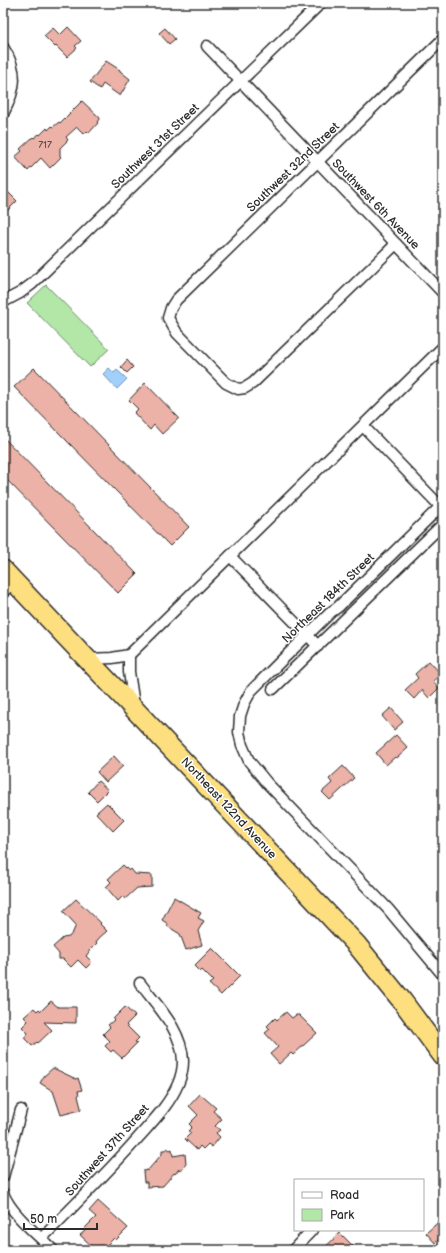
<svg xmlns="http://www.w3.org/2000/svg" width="446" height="1253" viewBox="0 0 446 1253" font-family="'Balsamiq Sans',sans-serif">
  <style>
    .green { fill: #b3e7a8; stroke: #6f896a }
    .water { fill: #a2d0fd; stroke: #728ea9 }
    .building { fill: #ecb2a7; stroke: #2b2b2b }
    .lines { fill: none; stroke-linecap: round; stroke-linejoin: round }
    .street-casing { stroke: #2b2b2b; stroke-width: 13 }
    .highway-casing { stroke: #2b2b2b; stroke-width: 22 }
    .street { stroke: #fff; stroke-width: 10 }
    .highway { stroke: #fddf80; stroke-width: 19 }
    .labels { text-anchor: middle; stroke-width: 3; stroke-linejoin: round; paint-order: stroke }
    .number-label { font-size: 10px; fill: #5b4d4a }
    .street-label { font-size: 12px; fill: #2b2b2b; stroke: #fff }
  </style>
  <rect width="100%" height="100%" fill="#fff"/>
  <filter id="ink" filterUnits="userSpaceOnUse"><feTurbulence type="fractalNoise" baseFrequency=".025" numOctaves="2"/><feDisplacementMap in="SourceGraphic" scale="8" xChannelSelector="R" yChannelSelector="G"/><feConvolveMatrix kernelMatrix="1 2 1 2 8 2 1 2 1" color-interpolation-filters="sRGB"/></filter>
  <g filter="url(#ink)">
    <!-- green -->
    <polygon class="green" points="46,285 109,349 90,367 27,303"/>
    <!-- water -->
    <polygon class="water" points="109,368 114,373 117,370 127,379 117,389 103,374"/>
    <!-- building -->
    <g class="building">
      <polygon points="68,27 81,41 75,46 77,48 67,57 56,46 55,47 44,36 53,28 60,35"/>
      <polygon points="165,28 175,39 169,44 159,33"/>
      <polygon points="106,61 120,70 120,71 130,79 120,96 103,84 100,89 90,82"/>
      <polygon points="82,101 100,118 97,122 98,123 89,133 87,131 84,134 77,127 66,137 68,140 60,148 60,156 61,157 50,168 41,158 28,171 15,157 22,151 20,149 33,137 34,138 39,134 40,135 47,128 48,130 52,126 53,127 59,122 60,123"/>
      <polygon points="3,187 17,201 3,215"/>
      <polygon points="127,360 133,367 127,373 121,367"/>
      <polygon points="34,368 189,527 170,546 14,387"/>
      <polygon points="145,383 179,418 162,434 154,425 150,430 134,413 138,409 129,400"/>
      <polygon points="3,437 137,574 118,593 3,476"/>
      <polygon points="429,661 441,674 433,681 439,688 429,698 422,690 414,699 405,690 418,678 415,674"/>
      <polygon points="391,708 403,722 394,730 382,716"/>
      <polygon points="396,735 408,748 397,758 395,757 386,765 376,753"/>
      <polygon points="114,756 123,766 106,782 97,772"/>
      <polygon points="343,766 354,778 330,800 322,792 332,783 329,779"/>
      <polygon points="98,781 108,790 97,801 88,792"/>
      <polygon points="107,803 124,820 113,831 96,813"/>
      <polygon points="123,865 129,871 131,869 135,874 152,875 152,887 137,888 125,899 123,896 118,901 106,887 111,882 108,879"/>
      <polygon points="174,897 201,913 198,918 204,921 198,931 202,945 186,950 180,934 167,926 168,924 162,920"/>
      <polygon points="76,899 101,923 100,924 107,931 99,938 96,942 97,943 89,951 89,952 86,956 92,962 86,968 78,960 71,967 63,959 59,959 59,954 53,947 63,938 69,937 73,932 76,925 63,911"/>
      <polygon points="212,948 240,976 221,995 209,984 213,981 202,970 200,972 194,966"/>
      <polygon points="51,1001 58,1007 76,1007 76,1023 44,1022 52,1030 38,1043 37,1042 32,1046 24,1038 28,1033 22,1027 28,1021 24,1017 34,1008 37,1011 39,1009 41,1011"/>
      <polygon points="125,1007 135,1016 126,1025 139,1038 135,1042 137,1043 122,1058 113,1050 111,1052 105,1046 110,1041 103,1034 110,1027 108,1025 114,1020 113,1019"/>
      <polygon points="286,1012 292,1018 296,1015 299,1015 317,1033 293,1055 291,1053 279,1064 270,1054 278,1047 265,1033 270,1029 267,1026 275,1018 277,1020"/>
      <polygon points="53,1068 76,1079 78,1078 82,1090 78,1091 79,1095 78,1096 81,1108 80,1110 61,1115 53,1091 40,1083 44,1076"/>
      <polygon points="200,1094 216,1108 213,1111 222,1119 215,1126 220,1130 216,1133 220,1137 212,1147 208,1144 203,1149 200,1146 197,1150 185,1139 191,1133 188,1131 192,1127 189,1124 198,1115 189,1106"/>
      <polygon points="167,1148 170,1150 172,1149 173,1156 185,1154 186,1164 181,1170 179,1169 175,1174 174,1173 163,1186 147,1187 147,1182 144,1182 143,1171 148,1170 162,1154 162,1150 165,1150"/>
      <polygon points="98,1201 128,1228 116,1240 114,1238 104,1248 100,1245 96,1250 80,1235 85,1231 84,1229 96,1217 89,1211"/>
      <polygon points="443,1218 443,1235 435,1243 426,1233"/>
      <polygon points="340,1233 357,1250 322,1250"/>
    </g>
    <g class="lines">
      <!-- street casing -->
      <g class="street-casing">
        <g id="street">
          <polyline points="207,46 443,293"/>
          <path d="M3,47C19,72 16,89 3,114"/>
          <polyline points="396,244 253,383 245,388 238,389 226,383 177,333 168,318 171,308 176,300 443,39"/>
          <polyline points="3,302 20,293 32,284 321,3"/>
          <polyline points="363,426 441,507"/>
          <polyline points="443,504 338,607 331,612 283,659 251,691 244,704 240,716 239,732 242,745 249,761 267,783 388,909 443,975"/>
          <polyline points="230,556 318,646"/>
          <polyline points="3,592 14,581"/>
          <polyline points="129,655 129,672 134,705"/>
          <polyline points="87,659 112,658 129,655 443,347"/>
          <polyline points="273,689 443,524"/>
          <polyline points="3,1177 21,1110"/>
          <path d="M3,1193C11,1214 37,1234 53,1250"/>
          <path d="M42,1238C75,1205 107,1173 138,1138C153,1121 169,1105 178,1084C181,1077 183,1069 183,1061C182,1030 157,1006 140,983"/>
          <polyline points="293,1250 312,1230"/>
        </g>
      </g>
      <!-- highway casing -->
      <g class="highway-casing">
        <polyline id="highway" points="3,570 356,944 403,1002 443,1056"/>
      </g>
      <!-- street -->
      <use href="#street" class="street"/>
      <!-- highway -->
      <use href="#highway" class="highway"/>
    </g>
  </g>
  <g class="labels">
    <!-- number labels -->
    <g class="number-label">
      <text x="45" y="148">717</text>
    </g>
    <!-- street labels -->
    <g class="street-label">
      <text transform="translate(155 146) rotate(-44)" y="4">Southwest 31st Street</text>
      <text transform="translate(293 167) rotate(-44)" y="4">Southwest 32nd Street</text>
      <text transform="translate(376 204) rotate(46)" y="4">Southwest 6th Avenue</text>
      <text transform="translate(328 598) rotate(-44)" y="4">Northeast 184th Street</text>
      <text transform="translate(229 808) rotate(47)" y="4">Northeast 122nd Avenue</text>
      <text transform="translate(107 1150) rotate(-48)" y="4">Southwest 37th Street</text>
    </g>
  </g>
  <!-- margin -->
  <rect width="446" height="1253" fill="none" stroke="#fff" stroke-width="16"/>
  <rect x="8" y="8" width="430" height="1237" fill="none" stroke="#2b2b2b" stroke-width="1.5" filter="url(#ink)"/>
  <!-- legend -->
  <rect x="294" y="1179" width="130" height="52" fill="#ffffff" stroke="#aaaaaa"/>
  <rect x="302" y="1192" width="20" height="6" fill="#ffffff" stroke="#aaaaaa"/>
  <text x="330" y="1199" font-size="12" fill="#2b2b2b">Road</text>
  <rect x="302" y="1209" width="20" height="12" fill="#b3e7a8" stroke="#aaaaaa"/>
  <text x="330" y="1219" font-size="12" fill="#2b2b2b">Park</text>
  <!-- scale -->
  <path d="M24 1223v6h73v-6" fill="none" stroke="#2b2b2b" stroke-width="2"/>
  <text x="30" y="1223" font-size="12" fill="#2b2b2b" stroke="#ffffff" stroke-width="3" paint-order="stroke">50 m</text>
</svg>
